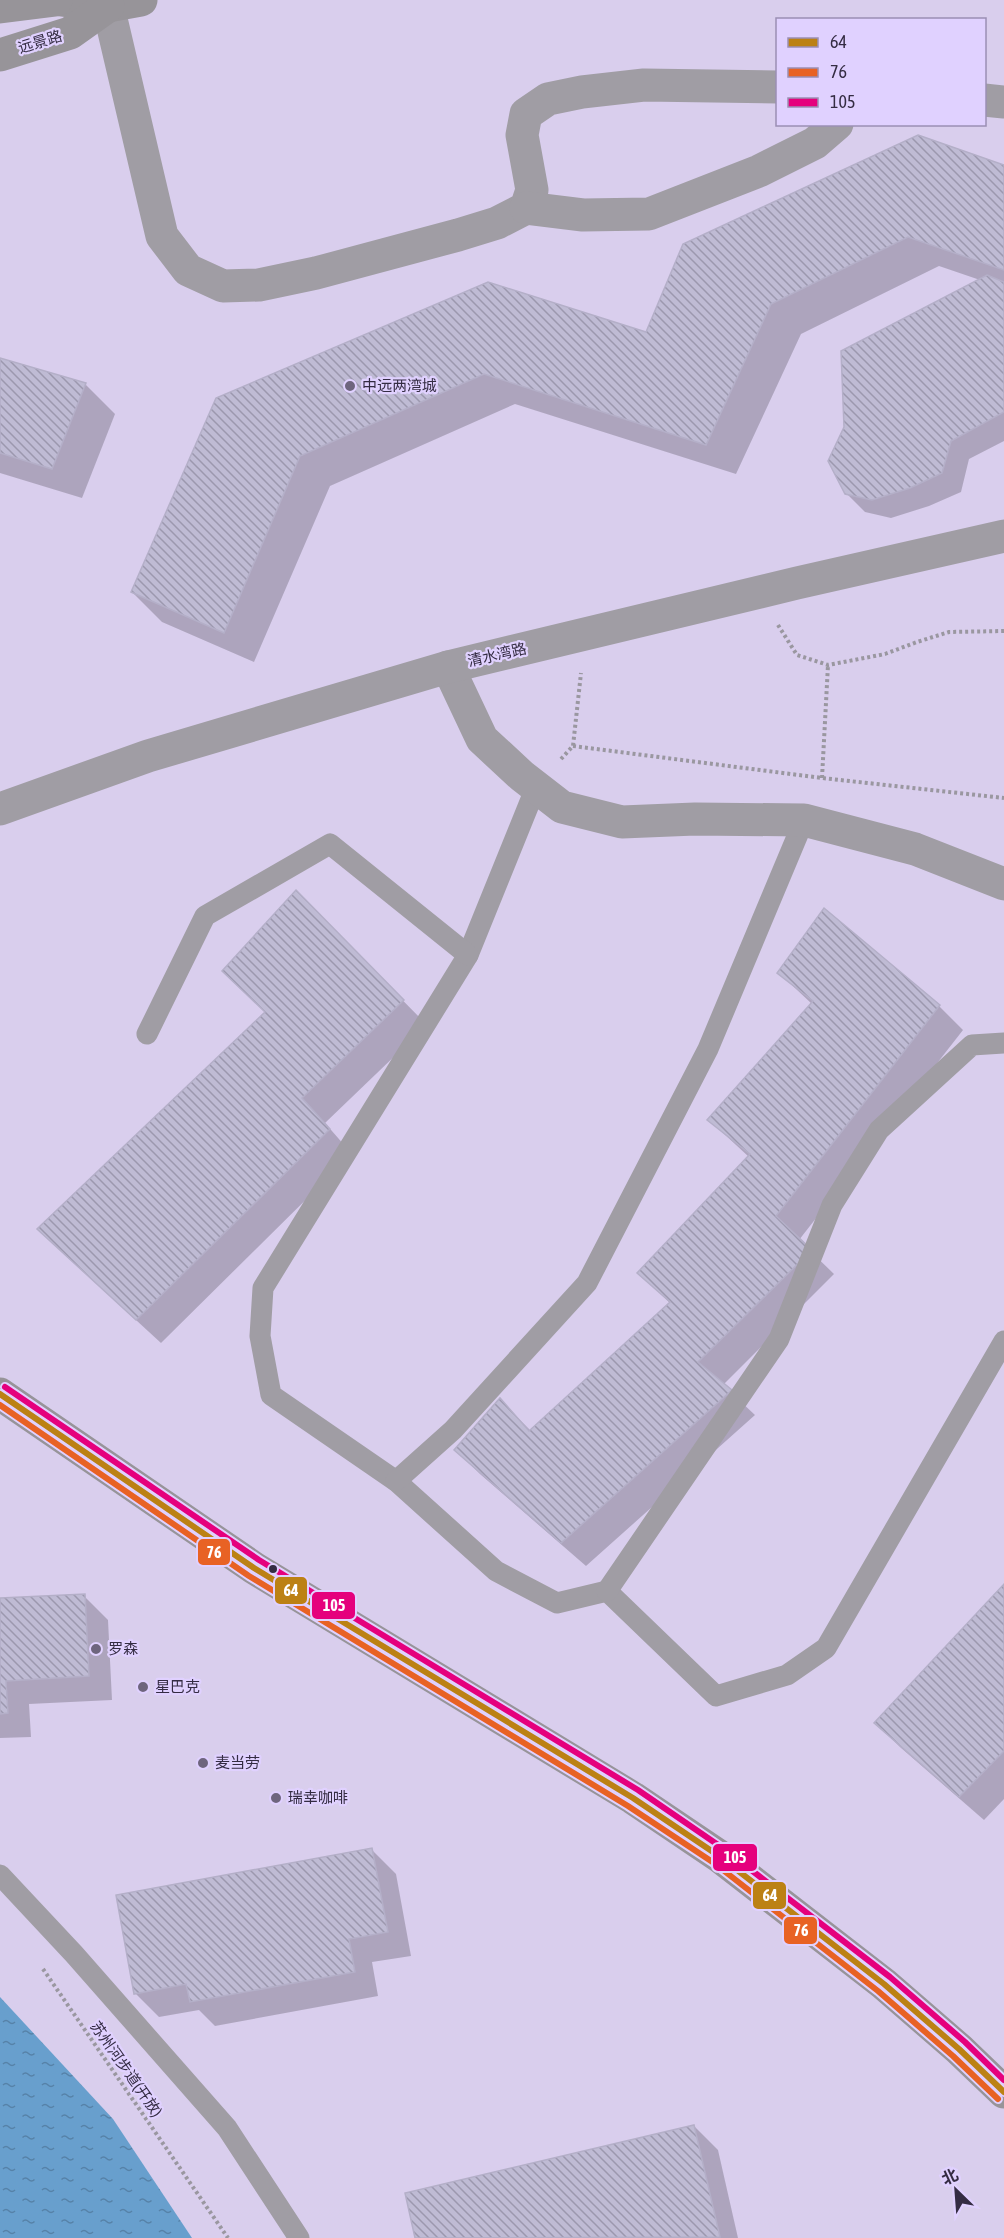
<svg xmlns="http://www.w3.org/2000/svg" width="1004" height="2238" viewBox="0 0 1004 2238" font-family="'Asap Condensed','Noto Sans SC',sans-serif">
  <style>
    .water { fill: url(#water-ripples) }
    .shadow { fill: #0003 }
    .building { fill: url(#building-back-hatch); stroke: #b4afc8; stroke-width: 1.5 }
    .lines { fill: none; stroke-linecap: round; stroke-linejoin: round }
    .path { stroke: #9a97a0; stroke-width: 4; stroke-dasharray: 3 3; stroke-linecap: butt }
    .lane { stroke: #a09da4; stroke-width: 21 }
    .street { stroke: #a09da4; stroke-width: 33 }
    .secondary { stroke: #979499; stroke-width: 33 }
    .bus-1-casing { stroke: #e0d1ff; stroke-width: 10 }
    .bus-2-casing { stroke: #e0d1ff; stroke-width: 10 }
    .bus-3-casing { stroke: #e0d1ff; stroke-width: 10 }
    .bus-1 { stroke: #bc8114; stroke-width: 6 }
    .bus-2 { stroke: #e86224; stroke-width: 6 }
    .bus-3 { stroke: #e5007d; stroke-width: 6 }
    .poi-dot { fill: #6e657e; stroke: #e0d1ff; stroke-width: 2 }
    .bus-dot { fill: #342c43; stroke: #e0d1ff; stroke-width: 2 }
    .labels { text-anchor: middle; stroke-width: 4.5; stroke-linejoin: round; paint-order: stroke }
    .street-label { font-size: 15px; fill: #342c43; stroke: #e0d1ff }
    .poi-label { font-size: 15px; fill: #342c43; stroke: #e0d1ff; text-anchor: start }
    .line-badge { stroke: #e0d1ff; stroke-width: 2 }
    .badge-label { font-size: 16px; text-anchor: middle; font-weight: bold; fill: #fff }
  </style>
  <defs>
    <pattern id="water-ripples" width="26" height="14" patternUnits="userSpaceOnUse" patternTransform="scale(1.5)"><rect width="26" height="14" fill="#689fcd"/><path d="M2 4q2-2 4 0t4 0M15 11q2-2 4 0t4 0" fill="none" stroke="#5682a8"/></pattern>
    <pattern id="building-back-hatch" width="6" height="6" patternUnits="userSpaceOnUse" patternTransform="scale(1.5)"><rect width="6" height="6" fill="#bfbbd4"/><path d="M-1 5l2 2M0 0l6 6M5-1l2 2" fill="none" stroke="#9c98ae"/></pattern>
  </defs>
  <rect width="100%" height="100%" fill="#d9ceed"/>
  <!-- water -->
  <polygon class="water" points="0,1997 113,2119 192,2238 0,2238"/>
  <!-- shadow -->
  <g class="shadow">
    <polygon points="1004,167 1004,441 969,459 961,492 929,506 891,518 865,512 846,493 980,280 939,266 801,334 736,474 515,404 330,486 254,662 162,622 132,592 217,400 647,334"/>
    <polygon points="0,360 85,384 115,414 82,498 0,473"/>
    <polygon points="296,892 427,1025 325,1123 352,1154 161,1343 63,1253 267,1012"/>
    <polygon points="779,973 939,1006 963,1030 799,1240 834,1274 723,1385 755,1415 586,1566 480,1474 456,1450 500,1400 531,1431 671,1304 639,1273 749,1157 709,1120 812,1004"/>
    <polygon points="1004,1587 1004,1799 984,1820 900,1747 876,1723"/>
    <polygon points="84,1596 108,1620 112,1700 29,1704 31,1737 0,1738 0,1600"/>
    <polygon points="372,1850 396,1874 411,1956 372,1962 378,1996 215,2026 199,2010 159,2017 135,1993"/>
    <polygon points="694,2126 718,2150 738,2238 417,2238 407,2194"/>
  </g>
  <!-- building -->
  <g class="building">
    <polygon points="918,135 1004,165 1004,270 908,237 771,304 706,445 484,374 300,456 224,633 131,592 216,398 488,282 646,332 683,244"/>
    <polygon points="987,275 1004,282 1004,412 951,441 942,473 910,488 872,500 845,494 828,461 844,427 841,351"/>
    <polygon points="0,358 86,383 52,469 0,453"/>
    <polygon points="296,890 404,1000 302,1098 330,1129 136,1320 37,1229 265,1012 222,971"/>
    <polygon points="824,908 940,1005 776,1216 812,1250 698,1362 732,1390 561,1543 454,1450 500,1398 529,1431 670,1302 637,1273 750,1154 707,1120 813,1001 777,973"/>
    <polygon points="1004,1584 1004,1751 959,1797 874,1723"/>
    <polygon points="85,1594 89,1676 6,1681 8,1713 0,1714 0,1598"/>
    <polygon points="372,1848 388,1932 349,1939 355,1972 190,2002 186,1984 134,1994 116,1895"/>
    <polygon points="694,2125 720,2237 415,2238 405,2193"/>
  </g>
  <g class="lines">
    <!-- path -->
    <g class="path">
      <polyline points="778,625 797,655 828,665 885,654 917,642 949,632 1004,631"/>
      <polyline points="573,746 822,778 1004,798"/>
      <polyline points="561,759 573,746 581,673"/>
      <polyline points="822,778 828,665"/>
      <polyline points="43,1969 228,2238"/>
    </g>
    <!-- lane -->
    <g class="lane">
      <polyline points="536,787 468,955 263,1288 260,1336 271,1395 396,1481 496,1571 557,1603 607,1591 716,1696 787,1675 826,1648 1004,1341"/>
      <polyline points="147,1034 205,916 330,844 468,955"/>
      <polyline points="396,1481 453,1430 587,1283 708,1049 804,820"/>
      <polyline points="607,1591 779,1339 832,1205 879,1130 972,1045 1004,1043"/>
      <polyline points="0,1875 74,1954 227,2128 299,2238"/>
    </g>
    <!-- street -->
    <g class="street">
      <polyline points="108,6 162,236 188,270 223,286 259,285 316,273 458,235 497,223 526,208 532,190 522,135 526,114 548,99 582,92 644,85 778,87"/>
      <polyline points="984,100 1004,102"/>
      <polyline points="526,208 583,215 649,214 759,171 815,143 837,124"/>
      <polyline points="448,667 482,739 522,776 562,807 622,822 695,819 804,820 915,849 1004,884"/>
      <polyline points="0,809 148,756 448,667 797,583 1004,536"/>
    </g>
    <!-- secondary -->
    <g class="secondary">
      <polyline points="61,0 108,6 141,0"/>
      <polyline points="0,7 56,0"/>
      <polyline points="0,55 70,33 108,6"/>
      <polyline points="0,1394 254,1568 633,1798 719,1856 884,1984 959,2049 1004,2092"/>
    </g>
    <!-- bus-1 casing -->
    <g class="bus-1-casing">
      <polyline id="bus-1" points="0,1394 254,1568 633,1798 719,1856 884,1984 959,2049 1004,2092"/>
    </g>
    <!-- bus-2 casing -->
    <g class="bus-2-casing">
      <polyline id="bus-2" points="0,1405 249,1576 628,1806 714,1863 878,1991 953,2056 998,2099"/>
    </g>
    <!-- bus-3 casing -->
    <g class="bus-3-casing">
      <polyline id="bus-3" points="5,1387 259,1560 638,1790 724,1849 890,1977 965,2042 1004,2080"/>
    </g>
    <!-- bus-1 -->
    <use href="#bus-1" class="bus-1"/>
    <!-- bus-2 -->
    <use href="#bus-2" class="bus-2"/>
    <!-- bus-3 -->
    <use href="#bus-3" class="bus-3"/>
  </g>
  <!-- markers -->
  <g class="poi-dot">
    <circle cx="350" cy="386" r="6"/>
    <circle cx="96" cy="1649" r="6"/>
    <circle cx="143" cy="1687" r="6"/>
    <circle cx="203" cy="1763" r="6"/>
    <circle cx="276" cy="1798" r="6"/>
  </g>
  <circle class="bus-dot" cx="273" cy="1569" r="5"/>
  <g class="labels">
    <!-- street labels -->
    <g class="street-label">
      <text transform="translate(40 42) rotate(-17)" y="5">远景路</text>
      <text transform="translate(497 655) rotate(-13)" y="5">清水湾路</text>
      <text transform="translate(126 2069) rotate(55)" y="5">苏州河步道(开放)</text>
    </g>
    <!-- poi labels -->
    <g class="poi-label">
      <text x="362" y="391">中远两湾城</text>
      <text x="108" y="1654">罗森</text>
      <text x="155" y="1692">星巴克</text>
      <text x="215" y="1768">麦当劳</text>
      <text x="288" y="1803">瑞幸咖啡</text>
    </g>
  </g>
  <g class="line-badge">
    <rect x="197" y="1538" width="34" height="28" rx="6" fill="#e86224"/>
    <rect x="274" y="1576" width="34" height="29" rx="6" fill="#bc8114"/>
    <rect x="311" y="1591" width="45" height="29" rx="6" fill="#e5007d"/>
    <rect x="712" y="1843" width="46" height="29" rx="6" fill="#e5007d"/>
    <rect x="752" y="1881" width="35" height="29" rx="6" fill="#bc8114"/>
    <rect x="783" y="1916" width="35" height="29" rx="6" fill="#e86224"/>
  </g>
  <g class="badge-label">
    <text x="214" y="1558">76</text>
    <text x="291" y="1596">64</text>
    <text x="334" y="1611">105</text>
    <text x="735" y="1863">105</text>
    <text x="770" y="1901">64</text>
    <text x="801" y="1936">76</text>
  </g>
  <!-- legend -->
  <rect x="776" y="18" width="210" height="108" fill="#e0d1ff" stroke="#9b8fb4" stroke-width="1.5"/>
  <rect x="788" y="38" width="30" height="9" fill="#bc8114" stroke="#9b8fb4" stroke-width="1.5"/>
  <text x="830" y="48" font-size="18" fill="#342c43">64</text>
  <rect x="788" y="68" width="30" height="9" fill="#e86224" stroke="#9b8fb4" stroke-width="1.5"/>
  <text x="830" y="78" font-size="18" fill="#342c43">76</text>
  <rect x="788" y="98" width="30" height="9" fill="#e5007d" stroke="#9b8fb4" stroke-width="1.5"/>
  <text x="830" y="108" font-size="18" fill="#342c43">105</text>
  <!-- north arrow -->
  <g transform="translate(956 2190) rotate(335)" stroke="#e0d1ff" stroke-width="4.5" paint-order="stroke">
  <path d="M0-4.5L10 22L0 15L-10 22Z" fill="#342c43"/>
  <text y="-9" font-size="16" font-weight="bold" text-anchor="middle" fill="#342c43">北</text>
  </g>
</svg>
